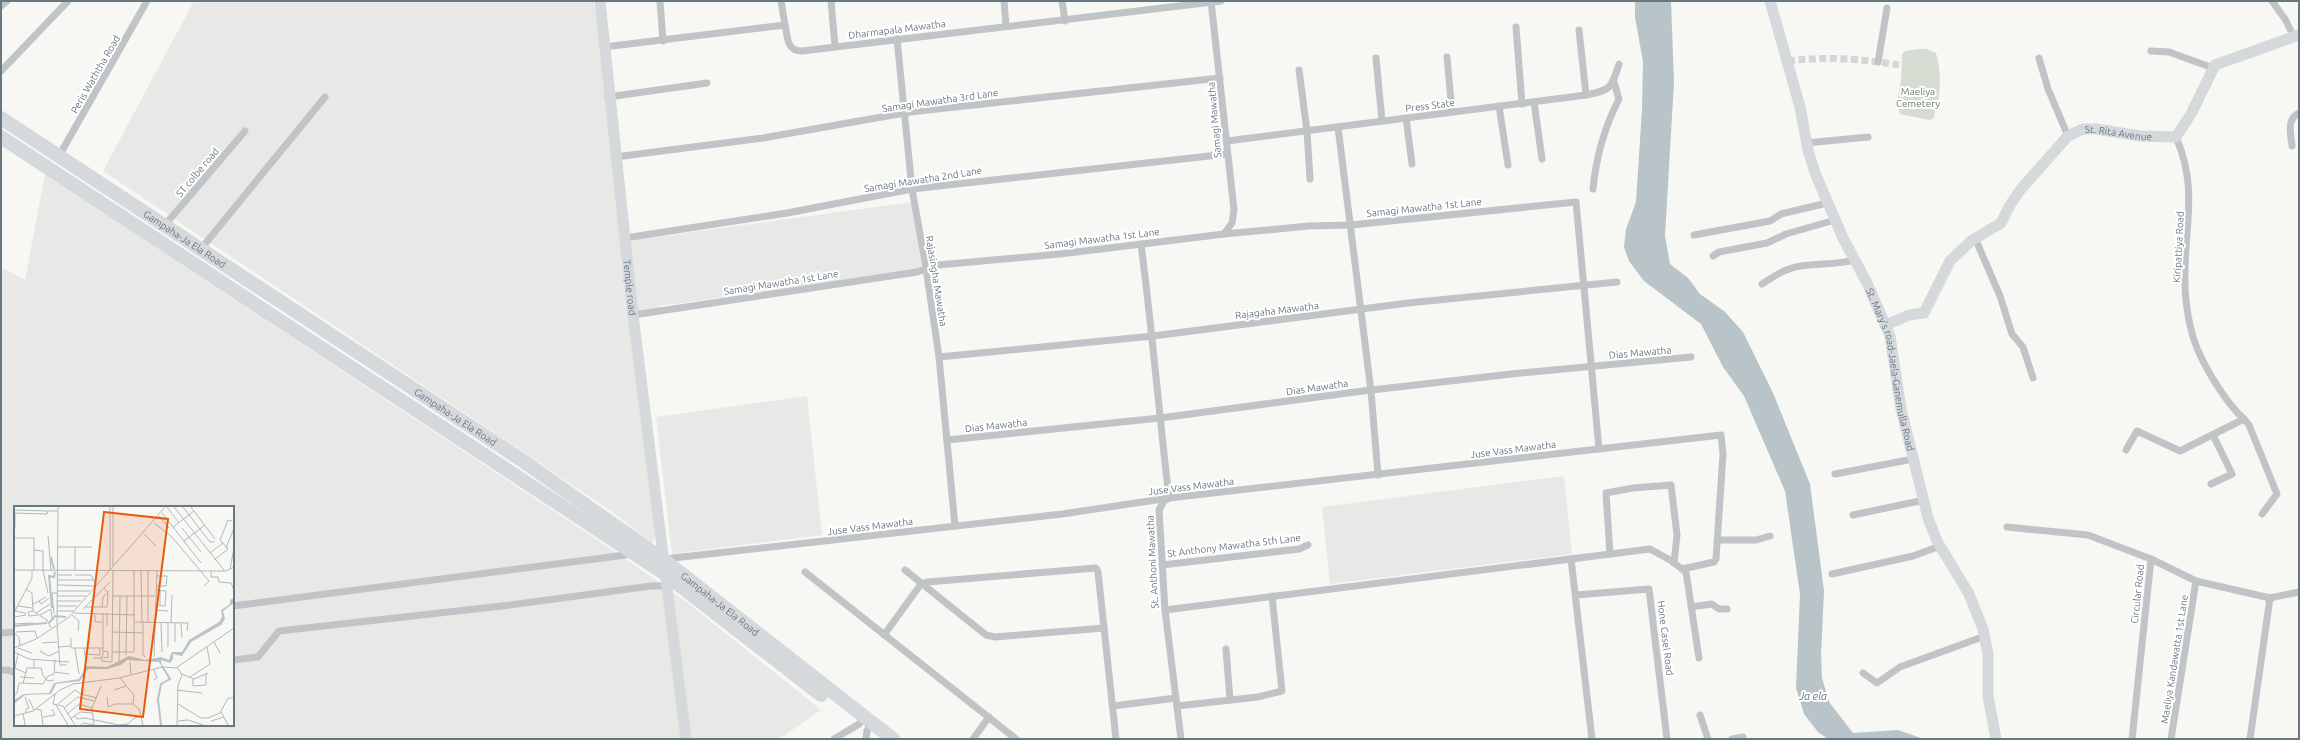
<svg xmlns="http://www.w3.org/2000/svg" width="2300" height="740" viewBox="0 0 2300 740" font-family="Ubuntu,sans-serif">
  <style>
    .built { fill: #e8e8e7; fill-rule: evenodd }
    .green { fill: #d7dcd3 }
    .water { fill: #b8c4c7 }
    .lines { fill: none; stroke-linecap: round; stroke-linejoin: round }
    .street-tunnel { stroke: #d3d7d8; stroke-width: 7; stroke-dasharray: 7 3.5; stroke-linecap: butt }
    .street { stroke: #c0c4c7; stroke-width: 7 }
    .secondary { stroke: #d5d9dc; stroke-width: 11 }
    .highway { stroke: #d5d9dc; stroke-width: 14 }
    .labels { text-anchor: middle; stroke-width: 4; stroke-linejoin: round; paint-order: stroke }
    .street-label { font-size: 10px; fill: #687883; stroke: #fff }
    .park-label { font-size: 10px; fill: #6b7b66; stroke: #fff }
    .water-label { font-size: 11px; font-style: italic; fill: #63797f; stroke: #fff }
    .inset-river { fill: none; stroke: #b8c4c7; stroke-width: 2 }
    .inset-road { fill: none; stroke: #b1b9bd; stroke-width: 1 }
    .view { fill: #e8590c; fill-opacity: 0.15; stroke: #e8590c; stroke-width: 2 }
    .inset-edge { fill: none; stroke: #687883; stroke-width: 2 }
  </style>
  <rect width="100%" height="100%" fill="#f7f7f4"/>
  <!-- built -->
  <g class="built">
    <polygon points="194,1 594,1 659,533 652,543 611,511 103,171"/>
    <path d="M45,174L620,555L688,603L821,710L779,739H1V267L25,280ZM15,507H233V725H15Z"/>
    <polygon points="912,202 922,270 659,306 659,310 637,313 628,241"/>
    <polygon points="807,396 822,535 672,554 656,417"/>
    <polygon points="1564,476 1572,554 1330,584 1322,507"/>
  </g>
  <!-- green -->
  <path class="green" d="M1917,49H1927L1936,53C1942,74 1941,98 1933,119L1929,120L1900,114L1897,104L1901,80L1902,54L1905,51Z"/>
  <!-- water -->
  <polygon class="water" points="1635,1 1671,1 1674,82 1665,236 1670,264 1688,278 1700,294 1724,311 1743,332 1773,393 1810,484 1824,591 1821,655 1822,678 1829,702 1853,733 1898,730 1924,739 1828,739 1818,732 1804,714 1796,688 1800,594 1785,491 1744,396 1723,367 1701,324 1644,281 1629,261 1624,247 1626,229 1636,202 1642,109 1643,62 1635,17"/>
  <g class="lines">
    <!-- street-tunnel -->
    <path class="street-tunnel" d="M1788,61C1825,56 1862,59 1899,65"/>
    <!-- street -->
    <g class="street">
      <polyline points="660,1 663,41"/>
      <polyline points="781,1 785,25"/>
      <polyline points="831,1 835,46"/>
      <polyline points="1004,1 1006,26"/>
      <polyline points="1062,1 1065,21"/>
      <polyline points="1211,1 1234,210 1232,223 1224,234"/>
      <polyline points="2272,1 2285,19 2294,37"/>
      <polyline points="1,6 7,1"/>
      <polyline points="1516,27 1522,104"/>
      <polyline points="1579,30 1586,95"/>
      <polyline points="897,39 912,189 926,268 939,357 955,526"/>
      <path d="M604,47L785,25C788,37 786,51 802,51L1221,1"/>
      <polyline points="2151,51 2169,52 2213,68"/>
      <polyline points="1447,57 1452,112"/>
      <polyline points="1376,58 1382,121"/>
      <polyline points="2039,58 2048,89 2068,136"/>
      <polyline points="1878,62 1887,8"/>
      <polyline points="1299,70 1307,131 1310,179"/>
      <polyline points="1,71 68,1"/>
      <polyline points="608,97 707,83"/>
      <polyline points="1534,102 1542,159"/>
      <polyline points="1499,106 1508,165"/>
      <polyline points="1406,118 1412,164"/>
      <polyline points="1338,127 1371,391 1378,475"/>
      <path d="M1227,141L1586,95C1611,90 1611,89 1619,64"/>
      <polyline points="1806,143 1868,137"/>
      <path d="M2292,146C2291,134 2286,119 2299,113"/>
      <polyline points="59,156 147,1"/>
      <polyline points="615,157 763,138 910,112 1220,78"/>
      <path d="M1593,189C1596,158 1604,128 1619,99L1614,82"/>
      <polyline points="164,226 245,131"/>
      <polyline points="1694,235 1770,221 1781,214 1827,203"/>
      <polyline points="625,238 787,213 912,189 1227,154"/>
      <polyline points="1975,238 2000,296 2012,334 2023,347 2033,378"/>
      <path d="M1141,244C1152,329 1159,413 1169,498"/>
      <polyline points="200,250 325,97"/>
      <polyline points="1713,256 1719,252 1767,243 1786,234 1835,220"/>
      <path d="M1762,284C1774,276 1786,268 1801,266C1819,263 1837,265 1854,260"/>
      <polyline points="633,315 917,272 938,265 1060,254 1224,234 1309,226 1351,225 1576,202 1599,449"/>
      <polyline points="939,357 1153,336 1408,303 1617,282"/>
      <polyline points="2244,419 2249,425 2277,494 2262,514"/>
      <polyline points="947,440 1160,418 1363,391 1511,374 1691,357"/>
      <path d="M2126,450L2137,431L2180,451L2244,419C2225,402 2202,364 2194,340C2188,321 2184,294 2185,274C2185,222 2198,188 2176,137"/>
      <polyline points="1835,474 1913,459"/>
      <polyline points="2211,484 2232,474 2213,435"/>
      <polyline points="1169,498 1164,501 1159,510 1165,610 1181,739"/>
      <polyline points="1853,515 1924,500"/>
      <polyline points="2007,527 2088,535 2151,559 2196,581 2270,598 2299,592"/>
      <polyline points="1718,540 1756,540 1770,536"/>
      <polyline points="1610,554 1606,493 1633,488 1671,485 1677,535 1674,563"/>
      <polyline points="664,559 1062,514 1169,498 1721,435 1723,454 1716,559 1714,562 1682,569"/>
      <polyline points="1571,559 1592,739"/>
      <polyline points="1162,565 1299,549 1308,545"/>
      <polyline points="905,570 986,635 995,637 1104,628"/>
      <polyline points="805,572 1016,739"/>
      <polyline points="1832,574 1913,556 1940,546"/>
      <polyline points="1576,595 1649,589 1667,739"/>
      <polyline points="233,606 633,554"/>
      <polyline points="1691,607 1712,604 1719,609 1727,609"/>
      <polyline points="1165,610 1650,549 1670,560 1686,572 1699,658"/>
      <polyline points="1,633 15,632"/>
      <polyline points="884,635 921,584 927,582 1096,568 1098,572 1116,739"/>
      <polyline points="1226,649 1230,700"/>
      <polyline points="233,660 258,657 279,631 502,606 651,586 667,586"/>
      <polyline points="1,670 8,670 15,673"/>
      <polyline points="1863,673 1877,683 1900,667 1985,636"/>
      <polyline points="1113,706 1176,698"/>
      <polyline points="1177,706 1258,697 1282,691 1272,596"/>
      <polyline points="1700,715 1708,739"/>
      <polyline points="834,739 859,724 865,717"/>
      <polyline points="866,739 867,731 871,722"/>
      <polyline points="973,739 989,717"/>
      <polyline points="1732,739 1743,737"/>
      <polyline points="2132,739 2151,559"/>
      <polyline points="2171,739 2196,581"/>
      <polyline points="2250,739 2270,598"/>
    </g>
    <!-- secondary -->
    <g class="secondary">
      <path id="s1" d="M600,1L633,315L686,739"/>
      <path id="s2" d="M1770,1L1800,107L1808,150L1815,173L1843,238L1867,283L1890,336L1901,409L1928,518L1937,541L1969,594L1983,629L1988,654V696L1996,739"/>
      <path id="s3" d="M1886,325L1909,315L1924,313L1950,261L1971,241L2001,223L2010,205L2021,189L2068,136L2083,129H2096L2140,136L2176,137L2191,114L2215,65L2299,35"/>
    </g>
    <!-- highway -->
    <g class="highway">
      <path id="s4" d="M1,118L523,461L664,560L893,739"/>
      <polyline points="1,137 665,574 821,695"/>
    </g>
  </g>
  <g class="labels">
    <!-- street labels -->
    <g class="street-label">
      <text transform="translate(897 29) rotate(-7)" y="4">Dharmapala Mawatha</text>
      <text transform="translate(95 74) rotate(-60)" y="4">Peris Waththa Road</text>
      <text transform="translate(940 100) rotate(-8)" y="4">Samagi Mawatha 3rd Lane</text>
      <text transform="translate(1430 105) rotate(-7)" y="4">Press State</text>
      <text transform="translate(1214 120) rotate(-95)" y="4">Samagi Mawatha</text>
      <text dy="4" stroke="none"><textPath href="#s3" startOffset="325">St. Rita Avenue</textPath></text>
      <text transform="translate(197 172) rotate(-50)" y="4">ST colbe road</text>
      <text transform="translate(923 179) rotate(-9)" y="4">Samagi Mawatha 2nd Lane</text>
      <text transform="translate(1424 207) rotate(-6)" y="4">Samagi Mawatha 1st Lane</text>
      <text transform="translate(1102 238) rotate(-7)" y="4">Samagi Mawatha 1st Lane</text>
      <text dy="4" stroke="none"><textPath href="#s4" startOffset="220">Gampaha-Ja Ela Road</textPath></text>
      <text transform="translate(2178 247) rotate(-87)" y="4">Kiripattiya Road</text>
      <text transform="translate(937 281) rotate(81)" y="4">Rajasingha Mawatha</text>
      <text transform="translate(781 282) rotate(-9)" y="4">Samagi Mawatha 1st Lane</text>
      <text dy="4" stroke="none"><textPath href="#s1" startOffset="288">Temple road</textPath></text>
      <text transform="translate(1277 310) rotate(-7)" y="4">Rajagaha Mawatha</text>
      <text transform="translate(1640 352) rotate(-5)" y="4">Dias Mawatha</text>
      <text dy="4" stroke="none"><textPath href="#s2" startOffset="390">St. Mary's road-Jaela-Ganemulla Road</textPath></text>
      <text transform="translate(1317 387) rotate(-8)" y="4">Dias Mawatha</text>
      <text dy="4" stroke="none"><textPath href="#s4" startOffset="544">Gampaha-Ja Ela Road</textPath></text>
      <text transform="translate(996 425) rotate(-6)" y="4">Dias Mawatha</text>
      <text transform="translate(1513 449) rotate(-7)" y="4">Juse Vass Mawatha</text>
      <text transform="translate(1191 486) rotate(-7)" y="4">Juse Vass Mawatha</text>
      <text transform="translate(870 526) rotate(-7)" y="4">Juse Vass Mawatha</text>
      <text transform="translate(1234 545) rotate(-7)" y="4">St Anthony Mawatha 5th Lane</text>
      <text transform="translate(1152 562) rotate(-93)" y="4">St. Anthoni Mawatha</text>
      <text transform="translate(2137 594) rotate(-84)" y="4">Circular Road</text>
      <text dy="4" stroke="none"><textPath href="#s4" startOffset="868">Gampaha-Ja Ela Road</textPath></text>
      <text transform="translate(1666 638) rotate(83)" y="4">Hone Casel Road</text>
      <text transform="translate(2174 659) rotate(-81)" y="4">Maeliya Kandawatta 1st Lane</text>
    </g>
    <!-- park labels -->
    <g class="park-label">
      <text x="1918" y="95">Maeliya<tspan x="1918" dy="12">Cemetery</tspan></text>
    </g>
    <!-- water labels -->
    <g class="water-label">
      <text x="1813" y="700">Ja ela</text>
    </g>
  </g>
  <!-- overview -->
  <g transform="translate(14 506)">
    <rect width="220" height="220" fill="#f7f7f4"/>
    <path d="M217,93H220V97L209,105L211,113L207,119L177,136L168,150L159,148V153L156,157L147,154L148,161L145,156L113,154L107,159L93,163H74L66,175L42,178L37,188L11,189L0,198V194L10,188L35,187L40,177L65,173L73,160L93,161L115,150L131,154L147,151L155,154L158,146H168L175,134L205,116L208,111L207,104L215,99Z" fill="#b8c4c7"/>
    <path class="inset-river" d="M37,51L40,63M38,102L35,70L40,71L41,66M35,117L41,110L52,111M0,120L33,117M147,219L144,193L147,178L156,173L148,160"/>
    <path class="inset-road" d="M0,1L1,4L34,5M96,1V63M153,1L165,17M160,1L210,64M169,1L196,36H201M177,1L201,33M0,7L33,8L34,5H44M1,7V22M148,7L187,57M145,10L155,22M140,17L157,30L195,75L190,80M159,21L180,5M168,22L187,46M130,28L142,40M34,30L37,64M0,32H20V64M170,35L191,19M43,41H78M61,41V64M212,42L220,22M20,44L29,45V64M196,47L209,37M200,54L214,43L206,34L214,14L218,15M99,60V1M216,63L220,42M0,64L212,65L220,61M29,64L34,87M127,64L128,117M134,64V117M197,65V71H204L205,76L217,77L220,84M43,69H58M61,69H77L82,78M143,70H153L152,80H143M43,74H80M43,79L82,80M12,83L18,87L19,105L33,114L37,122M43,85H76M43,90H72M98,90H141M0,92L1,104M25,95L27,98L35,92M43,95H67M18,99L32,91M141,99L151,100L152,85L141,84M146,99V85M4,100L18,102M43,100H63M71,101H93L94,87L90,82M88,101L89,91L95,85M69,103L96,76M141,104L154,105M19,105L14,106L15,110L24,109M43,105H59M0,107L18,72V64M22,107L36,98M60,107L121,109M81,107V116H89M93,107V120M40,108L38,87H43M26,109L37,103L38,112M58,109L65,115L64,125M0,111L12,109L11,107L1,105M121,116L174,117L173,125M129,117V148L131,151M147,117L148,146M154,117V141M157,117L158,89M161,117V136M167,117L168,132M0,118L19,117M43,118L44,1M43,119L46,159H53M2,126L21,125L23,132M98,126L129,127M0,127L5,131L6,139M57,132V142H89M200,136L206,147M28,137L43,136M44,141L57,140M0,142L22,133L54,112L151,1M4,142L18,147M61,142L65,168M70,142L72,155M27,144V146L35,150L45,145M0,146L15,153L55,156M98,146H120V64M71,148L86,149V142M112,149L113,90M88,151L94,152V146L89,145M140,151L143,65M79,152H87L89,149V107M87,152L88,155L98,156L99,64M105,155L106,90M116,156L117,168M163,161L168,169L164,179L163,219M0,162L12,167L9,177M1,162L4,148M20,162H27L29,170L34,175L40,174M140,164L143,172L140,174M40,166L55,168M12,167L13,162H20V153M168,168L180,173L194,167M6,171L20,172M176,171L196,158L193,141M106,172L120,189L119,198L125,203L129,219M179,173V180L192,179V168M100,184L112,180M163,184L188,187M41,188L39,198L49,200L61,219M0,190L3,187L5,177L29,178L34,170L40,168L41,153M11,191L15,202L12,203V207M93,191L94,201L101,198H119M15,193L20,204M44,198L61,184L67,188L83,192M164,198L187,212H194L206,207L214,192H220M42,199L54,219M50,202L64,191L80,195M22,203L27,204L29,219M207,206L214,219M9,207L11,219M53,208L65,198L78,202M0,210L19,205L46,184L59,178L105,172L148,161L162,162L220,122M61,210L63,213L71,212L105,219L114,218L120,212L127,211M29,211L41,209L38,203M56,213L66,206L79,207M164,215L174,214L189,219M197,215L210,211M67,219L69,217L80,219M80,219L78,202L87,180"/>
    <path class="view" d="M90,6L154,13L129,211L66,203Z"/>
    <rect width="220" height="220" class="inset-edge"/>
  </g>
  <!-- border -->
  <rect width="2300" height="740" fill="none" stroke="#687883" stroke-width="4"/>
</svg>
